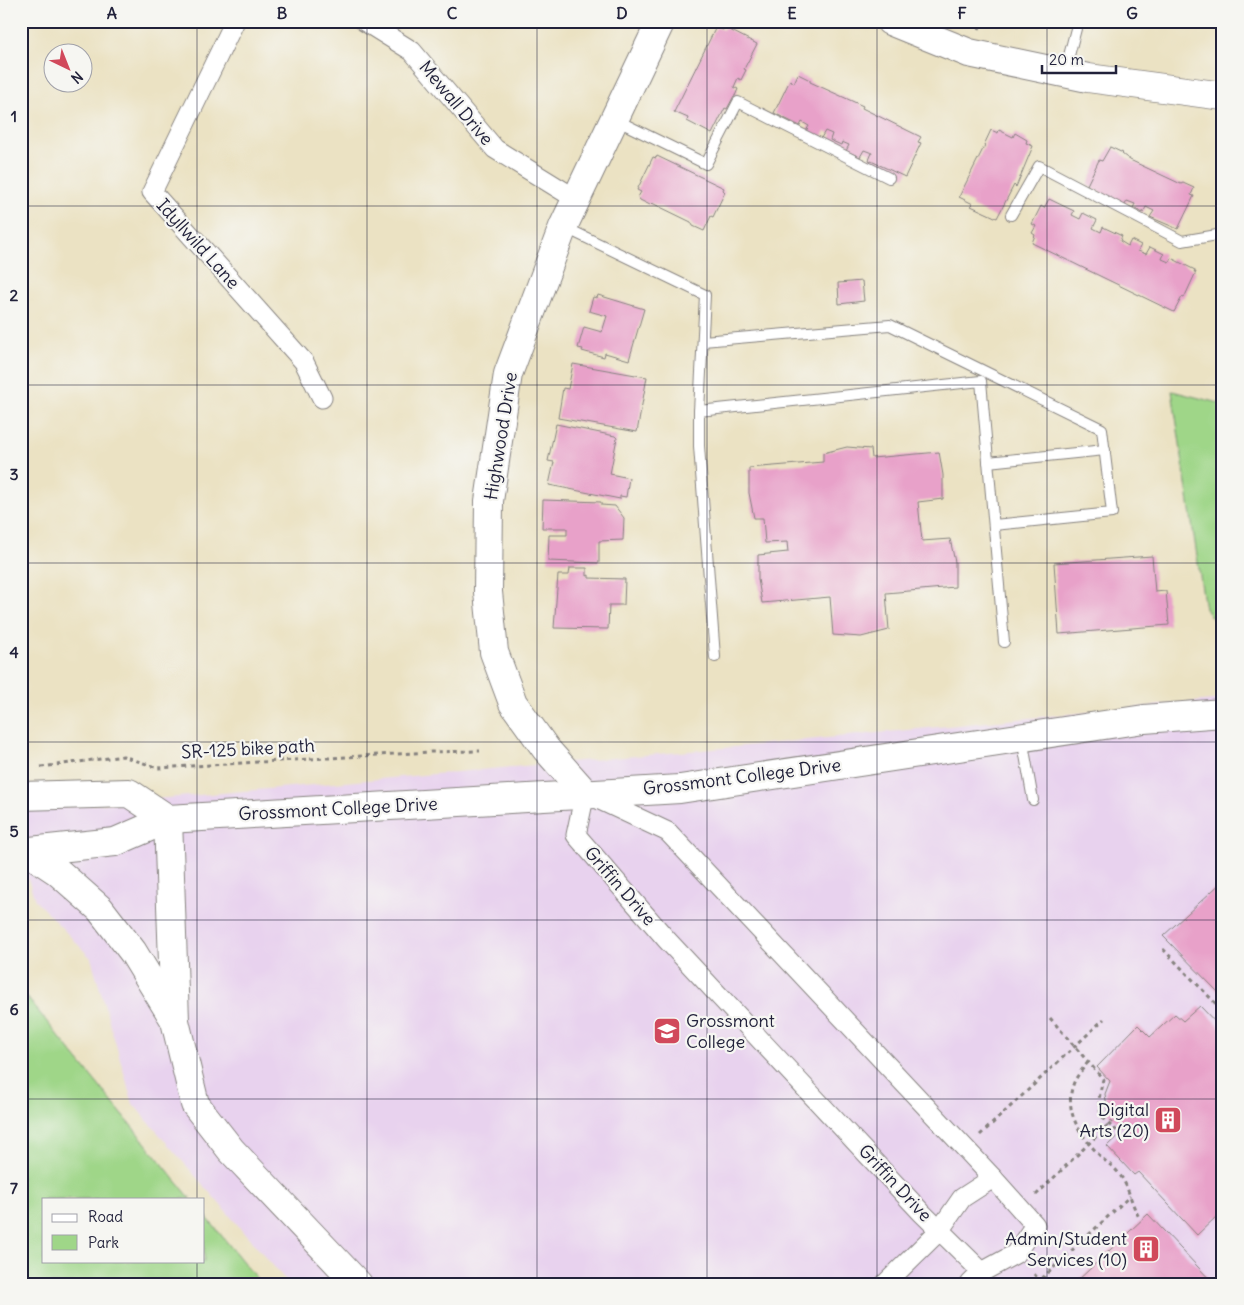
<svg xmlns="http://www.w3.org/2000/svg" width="1244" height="1305" viewBox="0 0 1244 1305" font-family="Delius,sans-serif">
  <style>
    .built { fill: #e8d2ee }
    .green { fill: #9fd688; stroke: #607c62 }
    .building { fill: #e8a1c9 }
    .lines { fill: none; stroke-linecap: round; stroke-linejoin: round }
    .lane-casing { stroke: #86827f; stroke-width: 12 }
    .street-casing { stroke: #86827f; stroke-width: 21 }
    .secondary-casing { stroke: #86827f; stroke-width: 30 }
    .path { stroke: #86827f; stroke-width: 3; stroke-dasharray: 4 4; stroke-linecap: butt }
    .lane { stroke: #fff; stroke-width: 10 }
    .street { stroke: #fff; stroke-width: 19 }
    .secondary { stroke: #fff; stroke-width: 28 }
    .grid { fill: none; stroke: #22223b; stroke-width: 1; stroke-opacity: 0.55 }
    .labels { text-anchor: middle; stroke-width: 4.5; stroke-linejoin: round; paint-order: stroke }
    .street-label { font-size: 18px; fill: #22223b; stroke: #f6f6f2 }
    .poi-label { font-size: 18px; fill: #22223b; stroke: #f6f6f2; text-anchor: end }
    .neatline { fill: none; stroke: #22223b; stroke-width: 2 }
    .grid-label { font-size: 16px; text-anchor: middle; font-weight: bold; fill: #22223b }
  </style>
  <rect width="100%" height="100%" fill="#f6f6f2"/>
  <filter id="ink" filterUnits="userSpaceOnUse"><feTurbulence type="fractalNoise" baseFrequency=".02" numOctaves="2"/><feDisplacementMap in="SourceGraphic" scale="10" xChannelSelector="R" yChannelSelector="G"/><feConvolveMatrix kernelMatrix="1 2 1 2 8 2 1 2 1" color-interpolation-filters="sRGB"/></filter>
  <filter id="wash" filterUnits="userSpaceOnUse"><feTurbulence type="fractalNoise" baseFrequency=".0096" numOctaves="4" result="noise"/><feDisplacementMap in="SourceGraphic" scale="20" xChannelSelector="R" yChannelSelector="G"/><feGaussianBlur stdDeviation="1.12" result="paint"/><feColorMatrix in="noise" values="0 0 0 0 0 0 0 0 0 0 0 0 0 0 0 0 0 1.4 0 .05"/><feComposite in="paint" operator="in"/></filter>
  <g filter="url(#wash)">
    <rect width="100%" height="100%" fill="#ebe2c3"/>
    <!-- built -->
    <polygon class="built" points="1223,699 1223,1284 289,1284 133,1104 91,958 35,900 21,857 21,811 714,749"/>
    <!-- green -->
    <g class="green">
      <polygon points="1172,391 1223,404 1223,632 1205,609"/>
      <polygon points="21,990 191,1199 44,1199 44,1261 204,1261 204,1214 261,1284 21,1284"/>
    </g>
    <g id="blocks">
      <!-- building -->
      <g class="building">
        <polygon points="716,27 723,30 724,27 757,44 744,69 746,70 741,80 738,78 734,87 738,89 735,96 734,96 727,109 725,108 712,134 687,121 688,118 674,112"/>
        <polygon points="798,74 810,80 810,82 863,106 862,108 921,137 918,142 921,143 905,177 869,160 872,153 864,150 860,157 846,151 849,145 842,142 841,145 830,140 832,134 825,131 821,138 806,131 809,126 802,122 800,126 774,113 790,80 794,83"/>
        <polygon points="991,130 998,133 999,130 1013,137 1015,133 1027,140 1026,143 1033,146 1016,187 1014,185 997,218 971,206 973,204 959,197 985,145 984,145"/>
        <polygon points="1110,147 1123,153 1122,154 1130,160 1181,184 1183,183 1194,188 1191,195 1194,196 1178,229 1150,217 1154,211 1146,207 1143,213 1133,208 1135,204 1127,201 1124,207 1087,185 1099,160 1102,161"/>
        <polygon points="657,156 724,188 723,190 725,192 713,217 711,216 704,231 693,226 691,222 652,203 650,205 640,200 638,197 641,192 637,190 653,157 656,158"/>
        <polygon points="1049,199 1074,211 1072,215 1080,219 1083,213 1097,220 1093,228 1101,232 1103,227 1122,236 1120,241 1128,246 1131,240 1141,245 1138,251 1146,254 1150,247 1164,254 1162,259 1169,262 1171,258 1195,270 1194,272 1196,272 1184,298 1182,297 1174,312 1032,243 1035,235 1032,233 1036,226 1032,224 1041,206 1044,208"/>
        <polygon points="862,281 864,301 839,304 838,283"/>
        <polygon points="598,295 644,309 629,360 605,353 604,357 582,351 583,349 578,348 584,327 602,332 607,316 589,311 593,297 597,298"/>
        <polygon points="573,364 647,377 637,432 558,418 563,388 568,389"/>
        <polygon points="556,424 615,436 617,438 610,474 629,478 626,497 620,496 620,499 549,485 554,462 548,461"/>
        <polygon points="847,447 871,449 872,458 939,452 943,475 943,499 918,502 922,541 950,539 955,562 955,587 886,593 889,630 861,637 833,635 830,597 762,603 758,579 758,555 788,552 787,542 765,543 763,518 754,518 749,493 749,468 823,462 823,453"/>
        <polygon points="543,500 601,502 601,505 615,506 624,518 623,540 599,541 599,563 548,561 549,535 567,535 567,528 542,528"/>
        <polygon points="1152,556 1155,592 1166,591 1169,625 1059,634 1054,563"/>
        <polygon points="570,568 587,568 587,576 589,575 589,578 625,579 624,605 609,605 608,629 554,628 558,575 569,575"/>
        <polygon points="1223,881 1223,997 1163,936"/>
        <polygon points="1200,1006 1223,1030 1223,1042 1218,1047 1223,1052 1223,1219 1217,1216 1197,1235 1138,1172 1134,1175 1107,1146 1127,1127 1119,1124 1108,1113 1105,1094 1110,1081 1097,1067 1138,1025 1150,1037 1175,1014 1183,1021"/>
        <polygon points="1148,1214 1214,1284 1074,1284"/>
      </g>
    </g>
  </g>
  <g filter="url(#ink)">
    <use href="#blocks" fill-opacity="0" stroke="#86827f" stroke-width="1"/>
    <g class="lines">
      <!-- lane casing -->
      <g class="lane-casing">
        <g id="lane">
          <polyline points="1065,71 1078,21"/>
          <polyline points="616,120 706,164 738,102 889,178"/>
          <polyline points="1011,215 1039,166 1182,241 1223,234"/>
          <polyline points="564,227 705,295 699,411 981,381 1004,642"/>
          <polyline points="703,341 890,325 1102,429 1112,513 994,525"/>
          <polyline points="699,411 699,446 715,657"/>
          <polyline points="988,462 1105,450"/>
          <polyline points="1022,738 1033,800"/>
        </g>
      </g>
      <!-- street casing -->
      <g class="street-casing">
        <g id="street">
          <polyline points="235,21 152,192 304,362 322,398"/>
          <polyline points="364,21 412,51 495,149 576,199"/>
          <polyline points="885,1284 939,1231 962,1198 993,1178"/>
          <polyline points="970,1284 982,1272 1015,1254 1035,1225 993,1178 668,832 585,793 576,835 667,940 922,1213 982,1272"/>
        </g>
      </g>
      <!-- secondary casing -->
      <g class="secondary-casing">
        <g id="secondary">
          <polyline points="890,21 969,53 1088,78 1223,96"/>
          <polyline points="585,793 546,749 513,703 494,652 488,592 489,501 508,374 563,227 661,21"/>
          <polyline points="21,796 129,793 168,819"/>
          <polyline points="168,819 175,1021 195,1104 231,1150 358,1284"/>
          <polyline points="27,851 57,871 100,909 133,952 174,1019"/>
          <polyline points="21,852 115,842 168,819 680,789 1144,719 1223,713"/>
        </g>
      </g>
      <!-- path -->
      <g class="path">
        <polyline points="979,29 982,21"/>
        <polyline points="41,767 123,756 158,768 430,752 480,751"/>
        <polyline points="1163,949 1223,1011"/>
        <path d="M1050,1018L1103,1079C1097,1105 1095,1116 1119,1132"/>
        <path d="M1088,1062C1083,1069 1076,1076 1073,1085C1063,1115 1084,1139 1103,1159C1109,1164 1116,1169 1120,1175C1129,1187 1131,1204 1139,1217"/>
        <polyline points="980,1135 1104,1019"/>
        <polyline points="1036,1195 1112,1121"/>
        <polyline points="1034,1274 1043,1284"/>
        <polyline points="1036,1284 1130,1196"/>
      </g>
      <!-- lane -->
      <use href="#lane" class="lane"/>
      <!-- street -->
      <use href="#street" class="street"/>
      <!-- secondary -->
      <use href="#secondary" class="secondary"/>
    </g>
  </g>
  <!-- grid -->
  <path class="grid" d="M197,21V1199M367,21V1284M537,21V1284M707,21V1284M877,21V1284M1047,21V1284M21,206H1223M21,385H1223M21,563H1223M21,742H1223M21,920H1223M21,1099H1223M197,1261V1284"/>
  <!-- icons -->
  <defs>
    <g id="university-square" transform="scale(1.4375)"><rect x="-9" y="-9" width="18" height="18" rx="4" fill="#d1495b" stroke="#f6f6f2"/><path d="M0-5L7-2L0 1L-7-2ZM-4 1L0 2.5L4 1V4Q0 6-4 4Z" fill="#fff"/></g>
    <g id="building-square" transform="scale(1.4375)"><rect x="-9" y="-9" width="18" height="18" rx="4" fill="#d1495b" stroke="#f6f6f2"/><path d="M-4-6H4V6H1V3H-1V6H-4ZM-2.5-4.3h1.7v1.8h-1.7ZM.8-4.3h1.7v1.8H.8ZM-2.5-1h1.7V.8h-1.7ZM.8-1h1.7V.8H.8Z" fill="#fff"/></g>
  </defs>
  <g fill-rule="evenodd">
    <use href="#university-square" x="667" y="1031"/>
    <use href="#building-square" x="1168" y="1120"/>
    <use href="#building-square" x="1146" y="1249"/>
  </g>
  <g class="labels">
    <!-- street labels -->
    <g class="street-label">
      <text transform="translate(456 103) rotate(50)" y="6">Mewall Drive</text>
      <text transform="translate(198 244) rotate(48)" y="6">Idyllwild Lane</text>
      <text transform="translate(501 436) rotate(-81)" y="6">Highwood Drive</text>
      <text transform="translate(248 749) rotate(-3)" y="6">SR-125 bike path</text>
      <text transform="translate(742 777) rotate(-7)" y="6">Grossmont College Drive</text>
      <text transform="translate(338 809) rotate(-3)" y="6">Grossmont College Drive</text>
      <text transform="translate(620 886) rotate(49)" y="6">Griffin Drive</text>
      <text transform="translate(895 1183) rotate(47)" y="6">Griffin Drive</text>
    </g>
    <!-- poi labels -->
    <g class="poi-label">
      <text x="686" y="1027" text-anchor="start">Grossmont<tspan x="686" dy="21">College</tspan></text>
      <text x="1149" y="1116">Digital<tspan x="1149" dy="21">Arts (20)</tspan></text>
      <text x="1127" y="1245">Admin/Student<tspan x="1127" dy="21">Services (10)</tspan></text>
    </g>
  </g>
  <!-- margin -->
  <rect width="1244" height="1305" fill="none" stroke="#f6f6f2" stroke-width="55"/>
  <!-- legend -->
  <rect x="42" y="1198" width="162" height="65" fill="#f6f6f2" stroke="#a1a1a9"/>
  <rect x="52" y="1214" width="25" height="8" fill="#ffffff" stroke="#a1a1a9"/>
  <text x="88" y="1222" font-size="15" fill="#22223b">Road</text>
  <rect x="52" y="1235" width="25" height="15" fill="#9fd688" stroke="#a1a1a9"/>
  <text x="88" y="1248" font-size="15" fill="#22223b">Park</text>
  <!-- north arrow -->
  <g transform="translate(68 68) rotate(137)"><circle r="24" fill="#f6f6f2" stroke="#a1a1a9"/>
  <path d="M0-4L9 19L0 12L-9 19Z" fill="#d1495b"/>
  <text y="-8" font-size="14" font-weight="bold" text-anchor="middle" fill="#22223b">N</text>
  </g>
  <!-- scale -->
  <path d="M1042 65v8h74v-8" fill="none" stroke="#22223b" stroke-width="2.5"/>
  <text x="1049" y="65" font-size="15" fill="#22223b" stroke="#f6f6f2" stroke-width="4" paint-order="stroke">20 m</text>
  <rect x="28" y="28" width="1188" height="1250" class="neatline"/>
  <g class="grid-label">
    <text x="112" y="19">A</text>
    <text x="282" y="19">B</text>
    <text x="452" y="19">C</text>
    <text x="622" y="19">D</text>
    <text x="792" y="19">E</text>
    <text x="962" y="19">F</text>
    <text x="1132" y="19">G</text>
    <text x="14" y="122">1</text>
    <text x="14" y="301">2</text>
    <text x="14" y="480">3</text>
    <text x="14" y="658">4</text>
    <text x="14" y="837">5</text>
    <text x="14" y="1015">6</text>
    <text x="14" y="1194">7</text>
  </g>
</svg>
